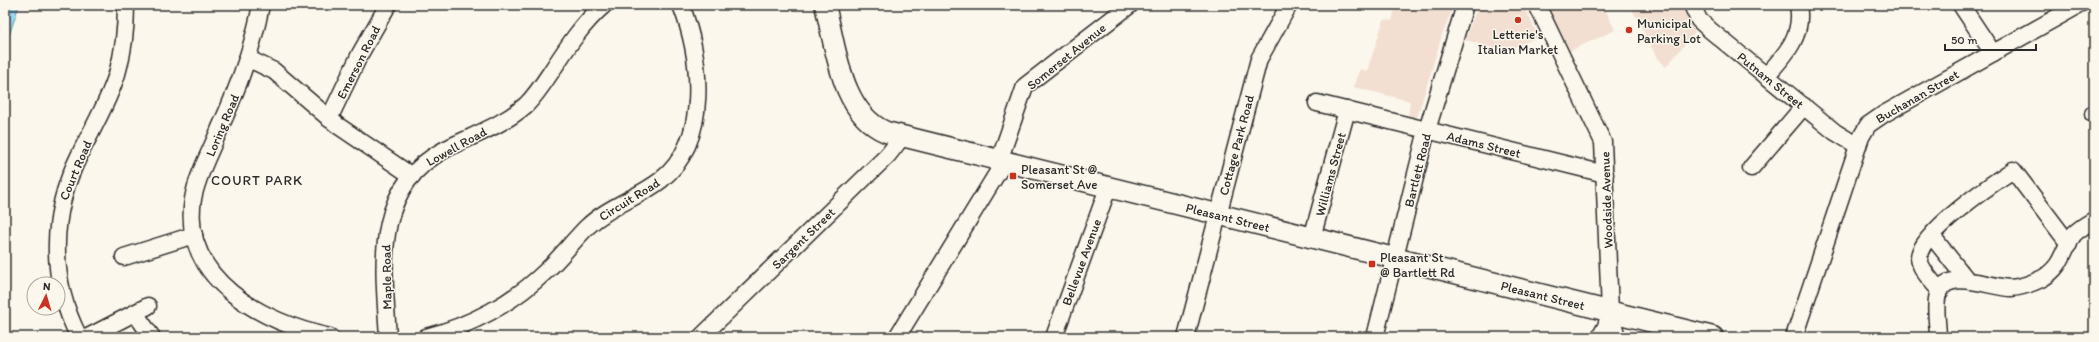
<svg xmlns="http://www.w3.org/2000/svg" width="2099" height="342" viewBox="0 0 2099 342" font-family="Itim,sans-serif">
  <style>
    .built { fill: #f2dfd1 }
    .water { fill: #93d9f5; stroke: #6993a4 }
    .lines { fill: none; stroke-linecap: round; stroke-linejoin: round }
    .minor-casing { stroke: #2b2b2b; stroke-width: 19 }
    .major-casing { stroke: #2b2b2b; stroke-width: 23 }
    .minor { stroke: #fbf7ec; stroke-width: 16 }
    .major { stroke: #fbf7ec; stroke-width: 20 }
    .poi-dot { fill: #c8321e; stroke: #fbf7ec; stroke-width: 1.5 }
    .labels { text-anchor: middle; stroke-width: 3; stroke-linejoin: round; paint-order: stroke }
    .poi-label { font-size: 13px; fill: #2b2b2b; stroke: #fbf7ec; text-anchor: start }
    .street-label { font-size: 13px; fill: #2b2b2b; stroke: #fbf7ec }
    .neighbourhood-label { font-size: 14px; letter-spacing: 1px; fill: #2b2b2b; stroke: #fbf7ec }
  </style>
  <rect width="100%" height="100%" fill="#fbf7ec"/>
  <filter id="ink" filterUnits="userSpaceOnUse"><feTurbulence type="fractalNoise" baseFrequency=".025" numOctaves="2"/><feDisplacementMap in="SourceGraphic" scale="8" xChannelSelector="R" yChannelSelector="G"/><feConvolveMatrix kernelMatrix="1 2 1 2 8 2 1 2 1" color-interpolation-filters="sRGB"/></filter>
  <g filter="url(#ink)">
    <!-- built -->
    <g class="built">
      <polygon points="1396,5 1454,5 1442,35 1417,118 1408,117 1410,101 1353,87 1360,69 1367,71 1384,19 1392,21"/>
      <polygon points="1478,5 1523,5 1539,37 1504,51 1465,40"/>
      <polygon points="1546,5 1603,5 1615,30 1570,51"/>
      <polygon points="1630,5 1681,5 1695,32 1666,67 1656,56"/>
    </g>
    <!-- water -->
    <polygon class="water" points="5,5 19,5 5,48"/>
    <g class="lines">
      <!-- minor casing -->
      <g class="minor-casing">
        <g id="minor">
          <path d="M261,5C253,49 238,88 220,128C211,151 197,175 193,199C180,280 264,323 330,337"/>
          <polyline points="1537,5 1603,142 1610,312 1606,326 1600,337"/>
          <polyline points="1692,5 1699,20 1710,30 1835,132 1858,146"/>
          <polyline points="1961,5 1993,53"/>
          <polyline points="249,59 274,71 337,125 412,176"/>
          <path d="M1766,76C1785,55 1804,36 1798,5"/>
          <polyline points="1317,103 1605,174"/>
          <polyline points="2093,114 2094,113"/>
          <polyline points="329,119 360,54 388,5"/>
          <polyline points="999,161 1025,86 1130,5"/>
          <polyline points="1751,168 1804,106"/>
          <polyline points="1932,236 1967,280"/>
          <polyline points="1312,238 1347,110"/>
          <polyline points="124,257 194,235"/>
          <path d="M1940,291C1933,282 1919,269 1919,257C1920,233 1993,183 2013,170L2069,244"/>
          <polyline points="1610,312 1617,337"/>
          <polyline points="135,313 152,337"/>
          <path d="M79,337C49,279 50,214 79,156C92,129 108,103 117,74C124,51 126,28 126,5"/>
          <polyline points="88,337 148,306"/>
          <path d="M388,337C384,269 371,189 444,150C471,136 502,126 526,105C537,94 545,81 553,69C568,46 583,23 604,5"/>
          <path d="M426,337C470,326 513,303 546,271C561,257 573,241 587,227C609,206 638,198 661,180C711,140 701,57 681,5"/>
          <polyline points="701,337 888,155 902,137"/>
          <polyline points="897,337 1004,162"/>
          <polyline points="1054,337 1108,188"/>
          <polyline points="1186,337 1259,59 1289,5"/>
          <polyline points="1375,337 1427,130 1465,5"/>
          <polyline points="1794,337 1861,137 1868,125 1884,114 2079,5"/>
          <path d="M1938,337C1938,324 1934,307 1938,294C1947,267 1991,288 2011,288C2022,287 2033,283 2043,278C2064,265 2062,250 2074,234C2080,228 2087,224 2094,220"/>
        </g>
      </g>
      <!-- major casing -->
      <g class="major-casing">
        <path id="major" d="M825,5C836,48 841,113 886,132L1713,337"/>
      </g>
      <!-- minor -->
      <use href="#minor" class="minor"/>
      <!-- major -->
      <use href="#major" class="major"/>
    </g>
  </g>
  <!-- markers -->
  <g class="poi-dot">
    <circle cx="1518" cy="20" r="4"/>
    <circle cx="1629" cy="30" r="4"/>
    <rect x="1009" y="172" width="8" height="8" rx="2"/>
    <rect x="1368" y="260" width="8" height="8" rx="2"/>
  </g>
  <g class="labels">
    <!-- poi labels -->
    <g class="poi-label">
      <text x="1637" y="28">Municipal<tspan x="1637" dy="15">Parking Lot</tspan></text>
      <text x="1518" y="39" text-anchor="middle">Letterie's<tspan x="1518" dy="15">Italian Market</tspan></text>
      <text x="1021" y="174">Pleasant St @<tspan x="1021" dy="15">Somerset Ave</tspan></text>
      <text x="1380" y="262">Pleasant St<tspan x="1380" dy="15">@ Bartlett Rd</tspan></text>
    </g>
    <!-- street labels -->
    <g class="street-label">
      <text transform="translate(1066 56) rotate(-39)" y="5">Somerset Avenue</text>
      <text transform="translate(358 62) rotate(-63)" y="5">Emerson Road</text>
      <text transform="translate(1771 80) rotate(39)" y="5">Putnam Street</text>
      <text transform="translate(1917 96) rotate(-30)" y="5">Buchanan Street</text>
      <text transform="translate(222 125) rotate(-67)" y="5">Loring Road</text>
      <text transform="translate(1484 144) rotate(14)" y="5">Adams Street</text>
      <text transform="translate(1236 145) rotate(-75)" y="5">Cottage Park Road</text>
      <text transform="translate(456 146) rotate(-29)" y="5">Lowell Road</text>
      <text transform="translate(75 170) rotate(-67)" y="5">Court Road</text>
      <text transform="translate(1417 170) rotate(-76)" y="5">Bartlett Road</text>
      <text transform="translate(1330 174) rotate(-75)" y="5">Williams Street</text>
      <text transform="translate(629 199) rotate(-32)" y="5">Circuit Road</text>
      <text transform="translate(1606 200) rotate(-92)" y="5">Woodside Avenue</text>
      <text transform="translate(1228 217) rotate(14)" y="5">Pleasant Street</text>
      <text transform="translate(803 238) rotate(-44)" y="5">Sargent Street</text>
      <text transform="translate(1081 262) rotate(-70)" y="5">Bellevue Avenue</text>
      <text transform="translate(386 277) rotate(-91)" y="5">Maple Road</text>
      <text transform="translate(1543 295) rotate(14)" y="5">Pleasant Street</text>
    </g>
    <!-- neighbourhood labels -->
    <g class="neighbourhood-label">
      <text x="257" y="185">COURT PARK</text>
    </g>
  </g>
  <!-- margin -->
  <rect width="2099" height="342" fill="none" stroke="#fbf7ec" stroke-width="20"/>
  <rect x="10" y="10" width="2079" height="322" fill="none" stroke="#2b2b2b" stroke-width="1.5" filter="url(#ink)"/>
  <!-- north arrow -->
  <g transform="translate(46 296) rotate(5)"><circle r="19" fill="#fbf7ec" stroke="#a8a59f"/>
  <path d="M0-3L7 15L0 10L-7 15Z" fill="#c8321e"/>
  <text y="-6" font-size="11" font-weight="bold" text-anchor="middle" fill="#2b2b2b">N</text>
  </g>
  <!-- scale -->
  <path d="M1945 44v6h91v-6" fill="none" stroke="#2b2b2b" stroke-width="2"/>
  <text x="1951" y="44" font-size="12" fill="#2b2b2b" stroke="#fbf7ec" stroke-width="3" paint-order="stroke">50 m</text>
</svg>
